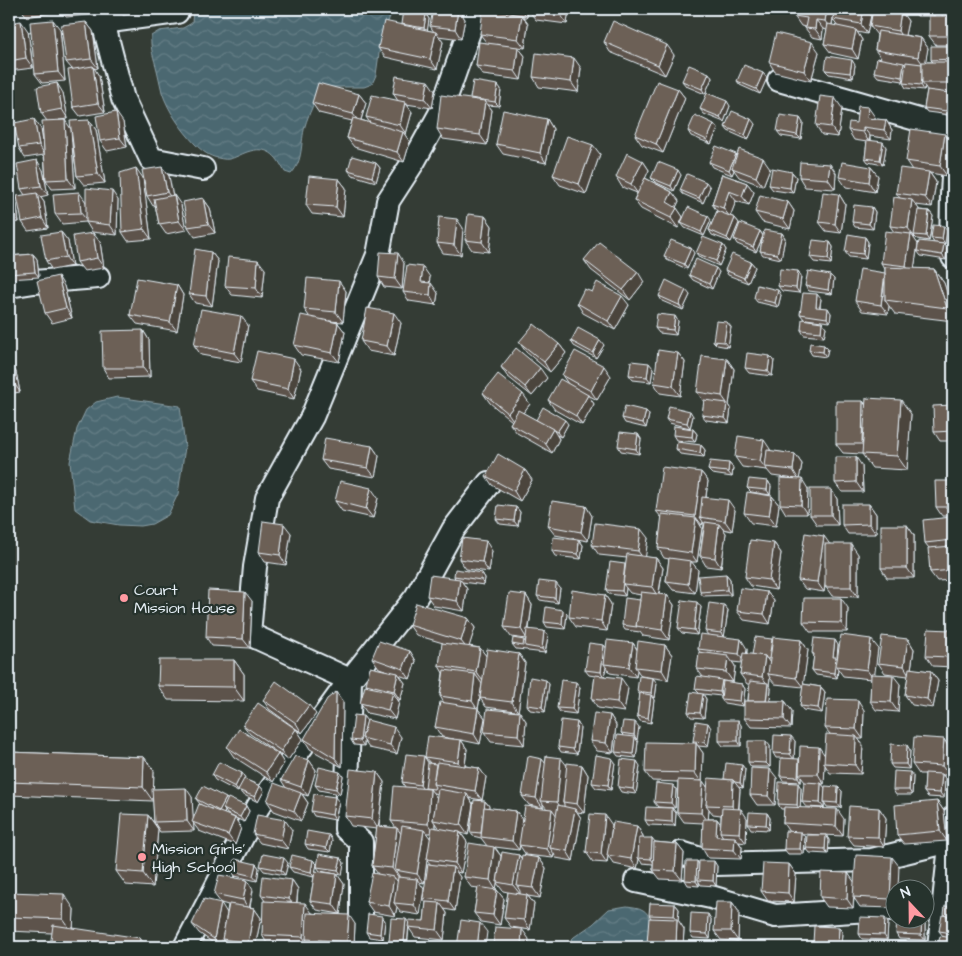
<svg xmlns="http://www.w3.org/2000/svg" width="962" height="956" viewBox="0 0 962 956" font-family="'Architects Daughter',sans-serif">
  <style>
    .water { fill: url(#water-waves); stroke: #8a9fa7 }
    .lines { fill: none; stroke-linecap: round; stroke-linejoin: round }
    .street-casing { stroke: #e8f1f8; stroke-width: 26 }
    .street { stroke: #26332d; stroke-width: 22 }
    .wall { fill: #5d534b; stroke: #e8f1f8; fill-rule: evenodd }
    .shaded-wall { fill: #4c443d; stroke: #e8f1f8 }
    .building { fill: #6c6157; stroke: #e8f1f8 }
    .poi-dot { fill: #ff9aa2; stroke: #26332d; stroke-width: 2 }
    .labels { text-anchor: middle; stroke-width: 4.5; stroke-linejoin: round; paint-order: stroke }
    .poi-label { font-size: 16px; fill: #e8f1f8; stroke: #26332d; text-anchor: start }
  </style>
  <defs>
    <pattern id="water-waves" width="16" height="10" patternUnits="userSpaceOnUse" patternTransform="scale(1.25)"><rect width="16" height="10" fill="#4b6871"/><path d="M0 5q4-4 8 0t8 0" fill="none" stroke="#657e86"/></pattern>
  </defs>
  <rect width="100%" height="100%" fill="#343c35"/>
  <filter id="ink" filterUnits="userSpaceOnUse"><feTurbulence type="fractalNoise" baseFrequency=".02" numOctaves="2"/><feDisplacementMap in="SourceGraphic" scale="10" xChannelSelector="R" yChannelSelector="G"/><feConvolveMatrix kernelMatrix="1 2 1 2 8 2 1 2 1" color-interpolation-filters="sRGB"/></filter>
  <g filter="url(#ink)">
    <!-- water -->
    <g class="water">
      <path d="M193,9H393L381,39L376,75L372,84L364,87H325L320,89C316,100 308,115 305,126C300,143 304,160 291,174L285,172C276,155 268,145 247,152C241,154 235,158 229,159C225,160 218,158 214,157C207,155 200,149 195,144C182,130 168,111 162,92C160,85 159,77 157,70C154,58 150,49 151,36L159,31L183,28L192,23Z"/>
      <polygon points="117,397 180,406 185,447 178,494 168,515 152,524 141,526 119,525 90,520 75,509 70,462 77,429 86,410 96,402"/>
      <path d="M627,906C632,907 639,907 643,910C654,916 650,937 648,947H566L568,943L574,937L593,924L609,909Z"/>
    </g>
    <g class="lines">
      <!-- street casing -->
      <g class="street-casing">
        <g id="street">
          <polyline points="14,20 103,22 177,12 177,9"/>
          <polyline points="103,22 123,99 151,159 203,169"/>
          <polyline points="779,80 926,122 952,128 953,137"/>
          <polyline points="953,177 952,195 951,250 953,257"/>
          <polyline points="9,286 34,282 98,277"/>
          <polyline points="681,853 716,864 872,860 950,841"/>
          <polyline points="636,881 711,897 775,916 885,909 894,910"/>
          <polyline points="185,947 258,807 350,680 249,634 255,567 267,498 312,417 378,255 388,201 414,161 440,114 477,9"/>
          <polyline points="373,947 361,939 361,842 346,829 350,680 416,597 453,530 489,483"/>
          <polyline points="939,947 953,818"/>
        </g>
      </g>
      <!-- street -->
      <use href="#street" class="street"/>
    </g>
    <!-- wall -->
    <g class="wall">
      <polygon points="21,9 48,9 49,13 27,17"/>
      <polygon points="60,9 97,9 97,14 66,17"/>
      <polygon points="119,9 157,9 157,11 123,15"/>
      <polygon points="486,9 528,9 527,17 523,17 528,24 525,48 518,47 525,56 521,80 483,75 476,66 486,42 480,34 486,10"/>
      <polygon points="530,9 569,9 567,24 536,20 529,11"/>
      <path d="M832,9H867L871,15L867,34L857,32L862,40L858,59L831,53L824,44L827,30L823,29L822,39L812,37L805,28V27L801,26L794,16L832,9L834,12L835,9ZM833,20L838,27L832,25Z"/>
      <polygon points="873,9 909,9 909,13 902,13 908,21 905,35 921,38 928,48 925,62 933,62 931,60 953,46 953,92 945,92 953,98 950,115 927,112 924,108 927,90 925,87 924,90 906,88 903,83 903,81 878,77 874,72 881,58 875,50 877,35 870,26"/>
      <polygon points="934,9 934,16 917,16 914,11"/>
      <polygon points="953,9 953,45 936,45 929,36 943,16 940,13"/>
      <polygon points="458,10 465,19 461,39 438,36 443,42 437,69 385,57 378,48 401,25 426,14 429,19 427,30 434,32 430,26"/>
      <polygon points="86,22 93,31 98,68 94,69 99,76 105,112 80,116 73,107 72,69 66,62"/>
      <polygon points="9,23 28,31 33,68 9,71"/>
      <polygon points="60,29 65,81 42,83 35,74"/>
      <polygon points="604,42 674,55 665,75 610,52"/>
      <polygon points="819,52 811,81 775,72 769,62"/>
      <polygon points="855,65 853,78 829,74 825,70"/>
      <polygon points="581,68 578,92 539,87 533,77"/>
      <polygon points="709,73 712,78 705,94 686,86 682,81"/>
      <polygon points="763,73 767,78 760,94 740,85 737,81"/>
      <polygon points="501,89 499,106 488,105 492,110 487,145 443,139 437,129 471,99"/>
      <polygon points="678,89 685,98 663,153 642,145 635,135"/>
      <polygon points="435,91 432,108 406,104 412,112 406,134 404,134 410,142 404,162 354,147 347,138 352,121 319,113 312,103 359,94 366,103 361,120 370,123 366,117 398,101 393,93"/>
      <polygon points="63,93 68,119 59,120 71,129 89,120 96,130 105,183 84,185 77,176 71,132 75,188 52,189 46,180 44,155 25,158 19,148 41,129 44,145 47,121 41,113"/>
      <polygon points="730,106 724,122 704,114 700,109"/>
      <polygon points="842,108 838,137 822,135 816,125"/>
      <polygon points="875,117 875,119 886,120 892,130 891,139 870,136 870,140 886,147 883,165 868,162 865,158 867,142 854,140 848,130 856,123"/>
      <polygon points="800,118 803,123 801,139 781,136 777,131"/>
      <polygon points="547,119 553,129 546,163 503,154 496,144"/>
      <polygon points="123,122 127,147 107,151 100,141"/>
      <polygon points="755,124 748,140 728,131 725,127"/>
      <polygon points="718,129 711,144 691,136 688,131"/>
      <polygon points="951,144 947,176 930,173 936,182 932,207 916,205 919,210 929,211 933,216 929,241 917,239 915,237 915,238 913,237 918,244 914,269 934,269 944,283 953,311 953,321 895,314 889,306 888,314 862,311 855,301 885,273 885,269 881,263 894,232 890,226 900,198 896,193 912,170 906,161"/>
      <polygon points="600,154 586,194 560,185 553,175"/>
      <polygon points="736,154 737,156 770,168 763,186 739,177 734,170 732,175 712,167 709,162"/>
      <polygon points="643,161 649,170 645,178 672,192 679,201 676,207 683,217 678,228 641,209 634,200 637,193 622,187 616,177"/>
      <polygon points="376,163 380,168 376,182 352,175 348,170"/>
      <polygon points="162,167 169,176 172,196 181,205 186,230 166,234 159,224 155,205 153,206 147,196"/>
      <polygon points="871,167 878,176 875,192 846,187 839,177"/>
      <polygon points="43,170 48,195 40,197 44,202 48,228 28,231 22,222 25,195 21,189"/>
      <polygon points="792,172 796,177 793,193 773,190 769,185"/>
      <polygon points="836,173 835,189 805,187 799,177"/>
      <polygon points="722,174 747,183 754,192 749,205 736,201 730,216 735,218 739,223 731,242 712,235 709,230 717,211 712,204"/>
      <polygon points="681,175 674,191 655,182 651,178"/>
      <polygon points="9,176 14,184 19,222 9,223"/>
      <polygon points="143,178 151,239 128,241 122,232"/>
      <polygon points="339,179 346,188 343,217 312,214 306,205"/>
      <polygon points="710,187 703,203 683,194 680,190"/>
      <polygon points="839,194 845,204 841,233 826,231 819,222"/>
      <polygon points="203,198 210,208 215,233 195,237 188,227"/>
      <polygon points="118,200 117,235 92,232 86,222 62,224 55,214 86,202"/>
      <polygon points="788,202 794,211 790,229 762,222 755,212"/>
      <polygon points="872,207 875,212 873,229 855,227 852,222"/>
      <polygon points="485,216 492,226 489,252 472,250 465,240"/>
      <polygon points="711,220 704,236 685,228 681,223"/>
      <polygon points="944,226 947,231 945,244 934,243 931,238"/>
      <polygon points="463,228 461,255 443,253 437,243"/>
      <polygon points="760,231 763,236 782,233 785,238 781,259 763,255 760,251 763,237 756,252 737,244 734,239"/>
      <polygon points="61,232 68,241 72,266 52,270 46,261"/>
      <polygon points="865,237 868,242 866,259 849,257 845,252"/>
      <polygon points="100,242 104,268 84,271 77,262"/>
      <polygon points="830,242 833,247 831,264 814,262 810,257"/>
      <polygon points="944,244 947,249 946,260 921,256 917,251"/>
      <polygon points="723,245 726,250 719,266 700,258 696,253"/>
      <polygon points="211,252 218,261 212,306 195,303 189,294"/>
      <polygon points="694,253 687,269 667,260 664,256"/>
      <polygon points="33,254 37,259 39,277 9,279 9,256"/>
      <polygon points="584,260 644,282 630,300 591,270"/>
      <polygon points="751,262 755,267 748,283 728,275 725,270"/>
      <polygon points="404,263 402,289 384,287 378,277"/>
      <polygon points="265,269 262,298 232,295 225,286"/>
      <polygon points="798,271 801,276 799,293 782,291 778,286"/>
      <polygon points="719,272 712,289 693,280 689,275"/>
      <polygon points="830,275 834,279 832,294 809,291 805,286"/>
      <polygon points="430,277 429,283 438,293 436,305 409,301 403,292"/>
      <polygon points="177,285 183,295 177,331 137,324 130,315"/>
      <polygon points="64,286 72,318 52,323 45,313"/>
      <polygon points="346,291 343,322 329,321 338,323 345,332 339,362 301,355 294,345 309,316 304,309"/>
      <polygon points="592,292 629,305 615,330 583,313 577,303"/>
      <polygon points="690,295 683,310 662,301 659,296"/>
      <polygon points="781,295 778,307 757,302 754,298"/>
      <polygon points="821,299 820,307 831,313 830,322 806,319 826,327 824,337 804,335 801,330 804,319 800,314"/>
      <polygon points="678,321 676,335 659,333 655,328"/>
      <polygon points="401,323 394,356 368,351 361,341"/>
      <polygon points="248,325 241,362 201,355 194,345"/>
      <polygon points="731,327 728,347 717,345 713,341"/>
      <polygon points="143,330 149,340 150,377 109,378 103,368"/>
      <polygon points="571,341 604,345 596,358 574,346"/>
      <polygon points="519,342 559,344 566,353 550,372 526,352"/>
      <polygon points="824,345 828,349 826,357 812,355 809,350"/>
      <polygon points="678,353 685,362 680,396 660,393 654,383"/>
      <polygon points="770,356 774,360 772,376 749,373 745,368"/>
      <polygon points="727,359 734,369 729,405 731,408 729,423 706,420 702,415 704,402 697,392"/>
      <polygon points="9,362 16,372 20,392 9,394"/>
      <polygon points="501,367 547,378 532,396 507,376"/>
      <polygon points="653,368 651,382 633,380 629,375"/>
      <polygon points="301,369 294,399 257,391 250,381"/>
      <polygon points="562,375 611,376 597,400 588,395 594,404 582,425 555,410 548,400 568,384"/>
      <polygon points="483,393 530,404 523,413 536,420 568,424 561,437 557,435 559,439 552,453 517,433 510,424 512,421 490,403"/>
      <polygon points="863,401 866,405 911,414 907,470 872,468 862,454 843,453 836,444"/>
      <polygon points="953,405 953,441 940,441 934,432"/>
      <polygon points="646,411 649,415 646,428 625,423 622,418"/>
      <polygon points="693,416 690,428 669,423 666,419"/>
      <polygon points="693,429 697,434 695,442 676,440 673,435"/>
      <polygon points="638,434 641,439 639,454 621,451 618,446"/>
      <polygon points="701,445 705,450 704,457 680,454 676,449"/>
      <polygon points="372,446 379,456 375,477 328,469 321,460"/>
      <polygon points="770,449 770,451 795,454 802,464 799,479 808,489 807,514 786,514 780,504 795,479 772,476 767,470 742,467 735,457"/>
      <polygon points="729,463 733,468 732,477 712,474 708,470"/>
      <polygon points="862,466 863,492 842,492 835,483"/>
      <polygon points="525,470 532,480 520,501 492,485 486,476"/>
      <polygon points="701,472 708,481 706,497 735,510 732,531 723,529 726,533 721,568 706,566 700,556 704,524 703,522 702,525 700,525 702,528 697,562 691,562 698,570 695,593 673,590 666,581 669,559 664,558 658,548 662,518 656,511"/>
      <polygon points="768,481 771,486 770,495 751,492 747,488"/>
      <polygon points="953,481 953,516 942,516 936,507"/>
      <polygon points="831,489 837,499 838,525 817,525 810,515"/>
      <polygon points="772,496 779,505 776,526 751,523 744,513"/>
      <polygon points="378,498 373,518 342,511 335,501"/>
      <polygon points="869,504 876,514 876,534 848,534 842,525"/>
      <polygon points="586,506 592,516 588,541 555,535 548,526"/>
      <polygon points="516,507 520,512 518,526 500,524 496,519"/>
      <polygon points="953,519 953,580 937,581 930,572 929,548 925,543"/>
      <polygon points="907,525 914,535 914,578 887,578 881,568"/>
      <polygon points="291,533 286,565 265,562 259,552"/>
      <polygon points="648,538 645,557 656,558 663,568 659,594 667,595 674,605 669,640 643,636 640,632 625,630 622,625 640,600 641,595 630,593 626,588 625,596 609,594 606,590 626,565 627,558 599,555 592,545"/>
      <polygon points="579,540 583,545 581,559 555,556 552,551"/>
      <polygon points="774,543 781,553 776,590 751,586 745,577"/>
      <polygon points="830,544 858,554 858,597 832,596 825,586 824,592 805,589 798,580"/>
      <polygon points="492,551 489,572 466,569 459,559"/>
      <polygon points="482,573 485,578 484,585 462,582 467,589 464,611 434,606 427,596 455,579 454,576"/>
      <polygon points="726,574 730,579 731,595 703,596 700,592"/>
      <polygon points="560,588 558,603 540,600 537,596"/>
      <polygon points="767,592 774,601 770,624 744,620 737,611"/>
      <polygon points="526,595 532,605 529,629 548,636 545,653 528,651 527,650 516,649 512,644 525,641 526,639 511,637 504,627"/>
      <polygon points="605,595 611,604 607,631 576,627 569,617"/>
      <polygon points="252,601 250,648 212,646 206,637"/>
      <polygon points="701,607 697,635 682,633 678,628"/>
      <polygon points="848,608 847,632 810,632 803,622"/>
      <polygon points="563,610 567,614 565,629 547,627 544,622"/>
      <polygon points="728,610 724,637 747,649 747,654 752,655 772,639 801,640 808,650 803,684 821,687 825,692 822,713 803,710 800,706 803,687 775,684 770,678 769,685 771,688 770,701 785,701 792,711 791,728 751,727 744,718 748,701 749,684 747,684 740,674 742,663 732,662 735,666 733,682 722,681 723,682 742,684 745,689 743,706 724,703 721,699 721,696 703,694 706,699 704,718 691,717 688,712 699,693 695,689 703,677 697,669 700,653 698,649 708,635 705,631"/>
      <path d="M468,618L475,628L469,646L480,648L486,656L519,654L525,663L518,712L526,721L524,745L491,742L484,732L515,711L486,707L480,698L478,709L485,718L480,744L461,740L467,749L465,766L479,768L486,777L482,800L470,798L473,804L468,835L461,833L467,842L461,873L456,872L460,877L455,911L444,909L447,913L444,940L415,937L409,928L407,947L393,946L389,942L409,923L424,921L426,902L423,898L431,865L427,860L424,883L419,882L420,915L401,912L397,907L395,916L373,912L366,902L378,874L372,866L377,829L351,826L345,816L377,772L384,782L379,826L396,828L391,821L405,787L402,782L429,763H430L425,757L454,739L442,737L435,727L444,703L440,696L443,673L439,666L443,643L416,635L409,625ZM433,793L438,794L437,798ZM435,823L439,829L435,828ZM426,833H431L430,838Z"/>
      <polygon points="953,635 953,667 933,666 926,656"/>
      <polygon points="908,639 914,649 911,669 931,671 938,681 933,708 912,705 905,695 908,676 885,673 878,663"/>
      <polygon points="633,643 637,649 665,645 672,655 668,680 641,676 637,670 636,677 610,673 606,667 604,676 628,688 624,712 598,708 592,699 595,676 589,675 585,670 606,647"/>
      <polygon points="838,645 837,658 837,659 878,648 874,674 900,684 898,712 876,710 870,701 871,679 843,676 838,669 837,678 816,675 812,670 814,656 812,653"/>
      <polygon points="410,651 416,661 410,679 399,675 405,683 400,700 398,700 399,702 395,719 367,713 360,703 367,686 366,684 385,670 379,668 372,658"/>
      <polygon points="234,660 244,674 244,701 168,700 158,686"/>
      <polygon points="657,683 655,698 652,697 654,700 651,723 640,721 637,716 640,695 637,691"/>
      <polygon points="549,684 545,712 530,710 527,705"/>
      <polygon points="580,687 576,714 560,712 557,708"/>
      <polygon points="263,700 316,714 302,733 269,709"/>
      <polygon points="343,702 342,767 310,749 304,739"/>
      <polygon points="864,710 863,739 858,739 863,745 861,774 830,773 825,765 824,784 822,784 824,788 842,791 841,808 827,807 824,802 824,808 806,807 802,802 805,782 801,777 801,782 783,781 780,776 784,758 776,758 773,753 795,741 794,759 800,761 824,755 830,734 825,728"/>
      <polygon points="610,715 616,725 613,753 597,751 590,741"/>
      <polygon points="363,716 366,721 401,737 397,754 369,748 364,741 364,746 354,745 351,740"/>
      <polygon points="577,722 580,727 577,754 561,752 558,747"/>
      <polygon points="243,725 296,729 303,739 288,760 250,734"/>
      <polygon points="741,725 741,746 723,746 719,741"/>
      <polygon points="639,727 636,740 638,742 636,758 618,756 615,752 624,736 621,733"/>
      <path d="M711,728L708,747L698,746L703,753L702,781L707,787L745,769L743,788L738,787L740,789L739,809L747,818L746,843L739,842L742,847L741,859L708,858L702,848L703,823L684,822L677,812L678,782L652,781L645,772L695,743L693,741ZM709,809L713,814L721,815V825L717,819H708Z"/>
      <polygon points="770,746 770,767 751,767 748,762"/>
      <polygon points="227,747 278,754 284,763 273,782 234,757"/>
      <polygon points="950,749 949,775 943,775 945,778 944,798 928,797 924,792 925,774 919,774 912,764"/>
      <polygon points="910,750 909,769 893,768 890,764"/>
      <polygon points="9,752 144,757 154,771 153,789 192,797 193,820 203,806 200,804 196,799 228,800 246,806 249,811 244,822 227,814 225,811 224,814 241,828 235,845 199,831 193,823 194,831 160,832 154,822 153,801 9,795"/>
      <polygon points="309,760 316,770 308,796 302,794 308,803 301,821 274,811 267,801 286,788 281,780"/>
      <polygon points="615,762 611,790 596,788 592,783"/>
      <polygon points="545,763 567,765 582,765 588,775 584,813 577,812 581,818 573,861 556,858 554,854 553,858 526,855 520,846 519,850 495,847 501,856 519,855 522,859 539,858 546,868 540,898 528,896 534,904 530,930 511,927 504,918 508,892 503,891 497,883 496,889 504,899 500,925 481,922 474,913 478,888 471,887 464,877 487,846 481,838 473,836 470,832 485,801 489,806 488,808 516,811 523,820 547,809 543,804 543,808 529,805 522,796"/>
      <polygon points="640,766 636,794 621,792 618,787"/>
      <polygon points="242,773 245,778 244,779 260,786 264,791 258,802 242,794 239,790 238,792 215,780 212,775"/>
      <polygon points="343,776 340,794 319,790 315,785"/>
      <polygon points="913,776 912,795 896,795 893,790"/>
      <polygon points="777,778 775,805 757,805 750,795"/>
      <polygon points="801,788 800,808 844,819 843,836 802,834 805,837 804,854 788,854 784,849 789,832 783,823 784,809 781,809 778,804"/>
      <polygon points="676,789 675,808 658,807 654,802"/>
      <polygon points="937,801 944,811 947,841 904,844 897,835"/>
      <polygon points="339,802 335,820 314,816 311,811"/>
      <polygon points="672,808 676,813 675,826 648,825 645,820"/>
      <polygon points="879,808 886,818 884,847 854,845 847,836"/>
      <polygon points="767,813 770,818 769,830 751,829 748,824"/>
      <polygon points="148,815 158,829 153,887 126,885 116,871"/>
      <polygon points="612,825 609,844 637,826 643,836 643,838 655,842 677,844 684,853 682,880 660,879 653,870 653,864 642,863 639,859 637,869 614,864 608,856 607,863 593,862 586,852"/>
      <polygon points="292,830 288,849 260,843 253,834"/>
      <polygon points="826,835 829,840 828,854 810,853 806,848"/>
      <polygon points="332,840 330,852 308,849 305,844"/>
      <polygon points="341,858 344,863 342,875 337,874 344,884 340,914 317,910 310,901 315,871 314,877 293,872 289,867 317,864 315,871 336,874 320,871 317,867"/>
      <polygon points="288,863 285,875 264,871 260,866"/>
      <polygon points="256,864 259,868 257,881 235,876 232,871"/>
      <polygon points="698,864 717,866 716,886 701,885 699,882 699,886 688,885 685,880"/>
      <polygon points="789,864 796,874 794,902 768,901 761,891"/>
      <polygon points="899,866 894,888 894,908 860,907 854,898 853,908 827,907 820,897 848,873 854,882"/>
      <polygon points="292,880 298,889 297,903 312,913 355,924 354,947 311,947 310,945 310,947 270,945 277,946 278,947 263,947 268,945 262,935 265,901 261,895"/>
      <polygon points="253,890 250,907 254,908 261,918 255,947 228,947 222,939 221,947 219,947 199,933 192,924 227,912 228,905 221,903 214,894"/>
      <polygon points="9,892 74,909 73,928 52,933 9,931"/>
      <polygon points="732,902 739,912 738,941 721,940 714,931"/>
      <polygon points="675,904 679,909 678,920 684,929 683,947 650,947 647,944 651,918 649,915"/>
      <polygon points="953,907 953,947 939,947 938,946 943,936 939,931 944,915"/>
      <polygon points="382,916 385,921 383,939 369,937 366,932"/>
      <polygon points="922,918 925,923 925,940 899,939 896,934"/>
      <polygon points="711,919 710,939 693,938 690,933"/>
      <polygon points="888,923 887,940 862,939 859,934"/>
      <polygon points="839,927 842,932 841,947 815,947 813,943"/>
    </g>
    <!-- shaded-wall -->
    <g class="shaded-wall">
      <polygon points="521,9 528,9 527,17"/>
      <polygon points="561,9 569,9 567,24 561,15"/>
      <polygon points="827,9 832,9 834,12 831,30 825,21"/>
      <polygon points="864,9 867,9 871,15 867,34 861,24"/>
      <polygon points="931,9 934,9 934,16 931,11"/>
      <polygon points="458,10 465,19 461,39 455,29"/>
      <polygon points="901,11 908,21 904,40 898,31"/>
      <polygon points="426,14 429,19 427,33 424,28"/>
      <polygon points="522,15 528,24 525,48 518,39"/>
      <polygon points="53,20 60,29 65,81 58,72"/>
      <polygon points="816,20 823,29 822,39 815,29"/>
      <polygon points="21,21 28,31 33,68 26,58"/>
      <polygon points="86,22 93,31 98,68 91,59"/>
      <polygon points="856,30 862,40 858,59 852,49"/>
      <polygon points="436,32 443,42 437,69 430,59"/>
      <polygon points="921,38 928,48 922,83 925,87 924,90 921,85 924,66 918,57"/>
      <polygon points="812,42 819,52 811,81 804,71"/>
      <polygon points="667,45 674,55 665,75 658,65"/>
      <polygon points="518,47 525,56 521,80 515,71"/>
      <polygon points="574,58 581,68 578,92 571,82"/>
      <polygon points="852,60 855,65 853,78 850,73"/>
      <polygon points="904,63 908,67 905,82 902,77"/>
      <polygon points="93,66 99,76 105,112 98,103"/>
      <polygon points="709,73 712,78 705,94 702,89"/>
      <polygon points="763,73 767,78 760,94 756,89"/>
      <polygon points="428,81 435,91 432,108 425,99"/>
      <polygon points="57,83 63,93 68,119 62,109"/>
      <polygon points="498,85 501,89 499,106 495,102"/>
      <polygon points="678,89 685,98 663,153 656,144"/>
      <polygon points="949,93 953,98 950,115 947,111"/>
      <polygon points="359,94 366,103 360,123 353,114"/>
      <polygon points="835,98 842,108 838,137 831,127"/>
      <polygon points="485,101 492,110 487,145 480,135"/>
      <polygon points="727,101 730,106 724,122 720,117"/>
      <polygon points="405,102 412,112 406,134 400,125"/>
      <polygon points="868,107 875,117 874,127 867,118"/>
      <polygon points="116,112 123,122 127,147 120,138"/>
      <polygon points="800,118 803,123 801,139 797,135"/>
      <polygon points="34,119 41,129 45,155 39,145"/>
      <polygon points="547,119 553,129 546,163 540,153"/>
      <polygon points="751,119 755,124 748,140 745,135"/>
      <polygon points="65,120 71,129 75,188 68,179"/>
      <polygon points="89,120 96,130 105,183 98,174"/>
      <polygon points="886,120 892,130 891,139 884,130"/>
      <polygon points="714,124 718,129 711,144 707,140"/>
      <polygon points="863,127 870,136 869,142 863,132"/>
      <polygon points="403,132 410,142 404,162 397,152"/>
      <polygon points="945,134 951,144 947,176 940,166"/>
      <polygon points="883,142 886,147 883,165 880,160"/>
      <polygon points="593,145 600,154 586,194 579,184"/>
      <polygon points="736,154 739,159 732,168 734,170 732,175 729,170"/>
      <polygon points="763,158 770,168 763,186 756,177"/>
      <polygon points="37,160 43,170 48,195 41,186"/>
      <polygon points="643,161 649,170 638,194 631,184"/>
      <polygon points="376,163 380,168 376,182 372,177"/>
      <polygon points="830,164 836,173 835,189 828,179"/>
      <polygon points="162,167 169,176 174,202 167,192"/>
      <polygon points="871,167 878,176 875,192 869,182"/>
      <polygon points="136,168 143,178 151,239 144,229"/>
      <polygon points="678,170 681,175 674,191 671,186"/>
      <polygon points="792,172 796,177 793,193 790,188"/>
      <polygon points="929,172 936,182 932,207 925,197"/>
      <polygon points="9,176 14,184 19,222 12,213 9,186"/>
      <polygon points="339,179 346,188 343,217 336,207"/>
      <polygon points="706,182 710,187 703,203 699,198"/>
      <polygon points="747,183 754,192 749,205 742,196"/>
      <polygon points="112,191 118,200 117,235 110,225"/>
      <polygon points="729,191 736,201 730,217 723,208"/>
      <polygon points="79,192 86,202 88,222 81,213"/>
      <polygon points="672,192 679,201 674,212 667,202"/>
      <polygon points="37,193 44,202 48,228 42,218"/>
      <polygon points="839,194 845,204 841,233 835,224"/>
      <polygon points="174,195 181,205 186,230 179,221"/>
      <polygon points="203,198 210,208 215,233 208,224"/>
      <polygon points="912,200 919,209 915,235 914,235 915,238 908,228"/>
      <polygon points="788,202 794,211 790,229 783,219"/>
      <polygon points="872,207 875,212 873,229 869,224"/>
      <polygon points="677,208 683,217 678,228 671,218"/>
      <polygon points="929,211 933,216 929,241 926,236"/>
      <polygon points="485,216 492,226 489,252 482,242"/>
      <polygon points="708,216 711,220 704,236 701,232"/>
      <polygon points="735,218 739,223 731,242 727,238"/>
      <polygon points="457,219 463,228 461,255 454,245"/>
      <polygon points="944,226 947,231 945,244 942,239"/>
      <polygon points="760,231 763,236 756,252 753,247"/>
      <polygon points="61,232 68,241 72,266 66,257"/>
      <polygon points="93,233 100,242 104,268 97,258"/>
      <polygon points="782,233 785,238 781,259 777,254"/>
      <polygon points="911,234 918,244 913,276 906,266"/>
      <polygon points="865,237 868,242 866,259 863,254"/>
      <polygon points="830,242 833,247 831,264 828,259"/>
      <polygon points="944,244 947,249 946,260 942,255"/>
      <polygon points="723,245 726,250 719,266 716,261"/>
      <polygon points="691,248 694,253 687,269 684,264"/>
      <polygon points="211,252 218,261 212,306 206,296"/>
      <polygon points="398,253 404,263 402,289 395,279"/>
      <polygon points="33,254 37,259 39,277 35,272"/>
      <polygon points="258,260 265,269 262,298 256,288"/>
      <polygon points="751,262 755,267 748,283 744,278"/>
      <polygon points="423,267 430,277 428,292 421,282"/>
      <polygon points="716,268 719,272 712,289 709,284"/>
      <polygon points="934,269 944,283 953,311 953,316 947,308"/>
      <polygon points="798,271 801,276 799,293 796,288"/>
      <polygon points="638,272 644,282 630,300 623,290"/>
      <polygon points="886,273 885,300 889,306 888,314 881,305"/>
      <polygon points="830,275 834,279 832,294 828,290"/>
      <polygon points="58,276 64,286 72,318 66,308"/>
      <polygon points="339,281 346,291 343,322 336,312"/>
      <polygon points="431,283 438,293 436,305 430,295"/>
      <polygon points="177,285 183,295 177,331 170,322"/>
      <polygon points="686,290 690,295 683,310 679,305"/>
      <polygon points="778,290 781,295 778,307 775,303"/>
      <polygon points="817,294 821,299 819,311 816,307"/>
      <polygon points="622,296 629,305 615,330 608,321"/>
      <polygon points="828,308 831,313 830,322 827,318"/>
      <polygon points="394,313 401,323 394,356 387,346"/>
      <polygon points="241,316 248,325 241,362 234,353"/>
      <polygon points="675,316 678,321 676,335 673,330"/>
      <polygon points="727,322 731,327 728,347 724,342"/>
      <polygon points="822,322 826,327 824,337 821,332"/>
      <polygon points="338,323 345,332 339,362 332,353"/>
      <polygon points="143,330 149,340 150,377 143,368"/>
      <polygon points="600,340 604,345 596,358 593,353"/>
      <polygon points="559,344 566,353 550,372 544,362"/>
      <polygon points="824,345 828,349 826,357 823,352"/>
      <polygon points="678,353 685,362 680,396 673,386"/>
      <polygon points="770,356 774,360 772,376 768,371"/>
      <polygon points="294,359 301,369 294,399 288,389"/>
      <polygon points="727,359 734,369 729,405 731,408 729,423 725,418 727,403 722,396"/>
      <polygon points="9,362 16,372 20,392 14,383"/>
      <polygon points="649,363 653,368 651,382 647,377"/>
      <polygon points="604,366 611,376 597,400 591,391"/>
      <polygon points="540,368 547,378 532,396 525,387"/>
      <polygon points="523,394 530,404 515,423 508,413"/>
      <polygon points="588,395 594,404 582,425 576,416"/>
      <polygon points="901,400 911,414 907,470 897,456"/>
      <polygon points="863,401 869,411 862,444"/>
      <polygon points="646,411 649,415 646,428 643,423"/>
      <polygon points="690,411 693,416 690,428 687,423"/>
      <polygon points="565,420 568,424 561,437 557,432"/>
      <polygon points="553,429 559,439 552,453 545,443"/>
      <polygon points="693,429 697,434 695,442 692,437"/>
      <polygon points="638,434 641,439 639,454 636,449"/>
      <polygon points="764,440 770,449 768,467 765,467 767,470 760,461"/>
      <polygon points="701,445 705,450 704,457 700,453"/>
      <polygon points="372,446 379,456 375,477 368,468"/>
      <polygon points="795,454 802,464 799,480 793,470"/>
      <polygon points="856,457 862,466 863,492 856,482"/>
      <polygon points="729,463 733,468 732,477 728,472"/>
      <polygon points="525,470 532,480 520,501 514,491"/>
      <polygon points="701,472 708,481 703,518 700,517 703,522 702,525 695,516"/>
      <polygon points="802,479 808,489 807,514 801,505"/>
      <polygon points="768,481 771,486 770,495 767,490"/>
      <polygon points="371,488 378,498 373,518 366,509"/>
      <polygon points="831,489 837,499 838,525 831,515"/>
      <polygon points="772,496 779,505 776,526 769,516"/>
      <polygon points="728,500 735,510 732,531 725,521"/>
      <polygon points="869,504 876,514 876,534 869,524"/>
      <polygon points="586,506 592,516 588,541 581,532"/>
      <polygon points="516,507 520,512 518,526 514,521"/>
      <polygon points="696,518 702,528 697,562 691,553"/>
      <polygon points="284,524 291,533 286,565 280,555"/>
      <polygon points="719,524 726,533 721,568 715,558"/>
      <polygon points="907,525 914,535 914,578 907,568"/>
      <polygon points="641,529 648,538 645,561 638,551"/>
      <polygon points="824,536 831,546 824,592 817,582"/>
      <polygon points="579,540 583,545 581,559 578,554"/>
      <polygon points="486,541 492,551 489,572 482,562"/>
      <polygon points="774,543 781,553 776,590 769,580"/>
      <polygon points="851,544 858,554 858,597 851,587"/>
      <polygon points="656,558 663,568 658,597 652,587"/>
      <polygon points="691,561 698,570 695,593 688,584"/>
      <polygon points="625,564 623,584 626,588 625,596 622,591"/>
      <polygon points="482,573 485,578 484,585 481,580"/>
      <polygon points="726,574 730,579 731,595 727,590"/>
      <polygon points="460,579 467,589 464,611 457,601"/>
      <polygon points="556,583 560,588 558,603 555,598"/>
      <polygon points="245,592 252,601 250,648 243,639"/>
      <polygon points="767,592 774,601 770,624 764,614"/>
      <polygon points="526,595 532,605 527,639 521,629"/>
      <polygon points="605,595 611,604 607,631 601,621"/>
      <polygon points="667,595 674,605 669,640 662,630"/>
      <polygon points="841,598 848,608 847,632 841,623"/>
      <polygon points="697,602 701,607 697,635 694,630"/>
      <polygon points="724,605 728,610 724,638 721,633"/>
      <polygon points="563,610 567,614 565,629 562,624"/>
      <polygon points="468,618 475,628 468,650 461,641"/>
      <polygon points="950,630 953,635 953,665 948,657"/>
      <polygon points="544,631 548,636 545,653 542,649"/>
      <polygon points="741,639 747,649 745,664 739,654"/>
      <polygon points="871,639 878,648 874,680 867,670"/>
      <polygon points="908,639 914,649 910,676 904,666"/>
      <polygon points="801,640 808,650 803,687 796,678"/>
      <polygon points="835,640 838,645 837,658 840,662 836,666 838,669 837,678 834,673 833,657"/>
      <polygon points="633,643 639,653 635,667 637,670 636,677 629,667"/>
      <polygon points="604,645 608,650 604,664 606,667 604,677 601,672"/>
      <polygon points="665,645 672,655 668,680 662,670"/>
      <polygon points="480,648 487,657 483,681 476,672"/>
      <polygon points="410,651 416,661 410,679 403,669"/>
      <polygon points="519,654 525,663 518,712 512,702"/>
      <polygon points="728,656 735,666 733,682 726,672"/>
      <polygon points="765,656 772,666 768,674 770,678 769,685 771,688 769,709 766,704 768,685 762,677"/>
      <polygon points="234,660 244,674 244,701 234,687"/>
      <polygon points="931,671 938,681 933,708 927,699"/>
      <polygon points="398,673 405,683 400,700 394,691"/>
      <polygon points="475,674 482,684 478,709 485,718 480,744 474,734 478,710 472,701"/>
      <polygon points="893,675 900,684 898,712 891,702"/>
      <polygon points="621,678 628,688 624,712 617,702"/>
      <polygon points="653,678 657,683 655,698 651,693"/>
      <polygon points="546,680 549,684 545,712 542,707"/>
      <polygon points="722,680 725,685 723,696 720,692"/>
      <polygon points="576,682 580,687 576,714 572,709"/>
      <polygon points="742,684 745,689 743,706 740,701"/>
      <polygon points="821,687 825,692 822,713 818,708"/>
      <polygon points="336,692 343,702 342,767 335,758"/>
      <polygon points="393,692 399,702 395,719 388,710"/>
      <polygon points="703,694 706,699 704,718 700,713"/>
      <polygon points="651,695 654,700 651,723 648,718"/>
      <polygon points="858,700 864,710 863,739 856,729"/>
      <polygon points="785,701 792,711 791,728 784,719"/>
      <polygon points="309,705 316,714 302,733 296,723"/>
      <polygon points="520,712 526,721 524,745 518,735"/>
      <polygon points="610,715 616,725 613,753 606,743"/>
      <polygon points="363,716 367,721 362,738 364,741 364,746 360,741"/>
      <polygon points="738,720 741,725 741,746 738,741"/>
      <polygon points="577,722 580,727 577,754 573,749"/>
      <polygon points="635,722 639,727 637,740 634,735"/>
      <polygon points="708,723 711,728 708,747 705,742"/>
      <polygon points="394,727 401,737 397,754 390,745"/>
      <polygon points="296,729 303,739 288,760 281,751"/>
      <polygon points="791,736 795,741 794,759 790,754"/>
      <polygon points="856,736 863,745 861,774 855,765"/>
      <polygon points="635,737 638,742 636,758 633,754"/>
      <polygon points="944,739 950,749 949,775 942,766"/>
      <polygon points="461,740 467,749 464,771 458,762"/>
      <polygon points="766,741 770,746 770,767 766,763"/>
      <polygon points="696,743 703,753 702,783 695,773"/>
      <polygon points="907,745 910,750 909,769 906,764"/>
      <polygon points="819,747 826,757 824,763 825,765 824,784 818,774"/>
      <polygon points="278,754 284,763 273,782 266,772"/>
      <polygon points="424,756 430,766 426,794 420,785"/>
      <polygon points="144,757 154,771 153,801 143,787"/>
      <polygon points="561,758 568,767 563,802 564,804 564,812 557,802"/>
      <polygon points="612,758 615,762 611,790 608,785"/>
      <polygon points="542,759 549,768 541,801 543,804 543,808 536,798"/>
      <polygon points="799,759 802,764 799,774 801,777 801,782 798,777"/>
      <polygon points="309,760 316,770 308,796 301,787"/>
      <polygon points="637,761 640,766 636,794 633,789"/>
      <polygon points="582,765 588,775 584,813 577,804"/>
      <polygon points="742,765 745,769 743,788 740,783"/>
      <polygon points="479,768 486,777 482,800 475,791"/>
      <polygon points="770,769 777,778 775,805 768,796"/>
      <polygon points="340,772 343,776 340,794 336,789"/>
      <polygon points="377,772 384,782 378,829 372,819"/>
      <polygon points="910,772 913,776 912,795 909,790"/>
      <polygon points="242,773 245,778 238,792 235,787"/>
      <polygon points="942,774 945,778 944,798 940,793"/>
      <polygon points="733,780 740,789 738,816 732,806"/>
      <polygon points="703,781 710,791 706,805 709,809 708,823 701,813"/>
      <polygon points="798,783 801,788 800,810 797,805"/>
      <polygon points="821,783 825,788 824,808 820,803"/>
      <polygon points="673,785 676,789 675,808 671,803"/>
      <polygon points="260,786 264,791 258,802 255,797"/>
      <polygon points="838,787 842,791 841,808 837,803"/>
      <polygon points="186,788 192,797 194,831 187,821"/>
      <polygon points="430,789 437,798 433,820 435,823 434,833 428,824"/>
      <polygon points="301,793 308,803 301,821 294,811"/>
      <polygon points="467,794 473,804 468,835 461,825"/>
      <polygon points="335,797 339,802 335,820 332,815"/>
      <polygon points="226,798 230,803 223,809 225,811 223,816 219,811"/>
      <polygon points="485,801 489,806 484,838 481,833"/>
      <polygon points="937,801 944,811 947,841 940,831"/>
      <polygon points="246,806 249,811 244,822 240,817"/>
      <polygon points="672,808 676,813 675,826 672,822"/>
      <polygon points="879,808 886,818 884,847 878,837"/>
      <polygon points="552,809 559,819 550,848 554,854 553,858 547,849"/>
      <polygon points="575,809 581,818 573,861 567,851"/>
      <polygon points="741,809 747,818 746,843 739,833"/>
      <polygon points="837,809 844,819 843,836 836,826"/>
      <polygon points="516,811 523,821 519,850 512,841"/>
      <polygon points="767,813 770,818 769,830 766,825"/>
      <polygon points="148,815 158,829 153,887 143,873"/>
      <polygon points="605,815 612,825 607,863 601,854"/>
      <polygon points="235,818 241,828 235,845 228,835"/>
      <polygon points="717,819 724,829 720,832 723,837 716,836"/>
      <polygon points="285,820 292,830 288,849 281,840"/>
      <polygon points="637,826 643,836 639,858 638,858 639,859 637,869 631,859"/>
      <polygon points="397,828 404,838 395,870 399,876 399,878 392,868"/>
      <polygon points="424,830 431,839 427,859 427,860 424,883 417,874"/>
      <polygon points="460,832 467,842 461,873 455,863"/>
      <polygon points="801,832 805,837 804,854 800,849"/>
      <polygon points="329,835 332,840 330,852 326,848"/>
      <polygon points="826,835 829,840 828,854 825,849"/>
      <polygon points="735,837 742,847 741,859 734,850"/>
      <polygon points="652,838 656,843 655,864 651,859"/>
      <polygon points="677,844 684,853 682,880 675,871"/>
      <polygon points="494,847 501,856 496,890 490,880"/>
      <polygon points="519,855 525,864 517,886 520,891 520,894 513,885"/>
      <polygon points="892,857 899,866 898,888 894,888 894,905 890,899"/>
      <polygon points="284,858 288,863 285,875 281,870"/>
      <polygon points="341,858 344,863 342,875 338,870"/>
      <polygon points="539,858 546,868 540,898 533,888"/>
      <polygon points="313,860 317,864 314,877 311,872"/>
      <polygon points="697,861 700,866 698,880 699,882 699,886 696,881"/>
      <polygon points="714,861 717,866 716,886 713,881"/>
      <polygon points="256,864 259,868 257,881 253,876"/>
      <polygon points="789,864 796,874 794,902 788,893"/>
      <polygon points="453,867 460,877 455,911 448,901"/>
      <polygon points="848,873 855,883 853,908 847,899"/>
      <polygon points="337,874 344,884 340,914 333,904"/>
      <polygon points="394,877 401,886 394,903 397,907 395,916 389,906"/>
      <polygon points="417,879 424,889 420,915 414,905"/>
      <polygon points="247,880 253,890 249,909 243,900"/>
      <polygon points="292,880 298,889 296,908 289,899"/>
      <polygon points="497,890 504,899 500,925 493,915"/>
      <polygon points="64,894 74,909 73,933 63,919"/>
      <polygon points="527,895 534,904 530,930 524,920"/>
      <polygon points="732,902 739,912 738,941 731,931"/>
      <polygon points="221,903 227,913 221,947 220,947 214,939"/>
      <polygon points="305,903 312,913 306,939 310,945 310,947 303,937"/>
      <polygon points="440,903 447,913 444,940 437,930"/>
      <polygon points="675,904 679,909 678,920 684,929 683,947 677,947 676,945 677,920 674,916"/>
      <polygon points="254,908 261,918 255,947 251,947 248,943"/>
      <polygon points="708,914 711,919 710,939 707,934"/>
      <polygon points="349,915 355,924 354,947 351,947 347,942"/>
      <polygon points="382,916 385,921 383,939 380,934"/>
      <polygon points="885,918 888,923 887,940 884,935"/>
      <polygon points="922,918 925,923 925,940 921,935"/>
      <polygon points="406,919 409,923 407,947 404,942"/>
      <polygon points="480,923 487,932 485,947 477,947"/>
      <polygon points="839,927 842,932 841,947 840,947 838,945"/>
      <polygon points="522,929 529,939 528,947 521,947"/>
      <polygon points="140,938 147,947 139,947"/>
    </g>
    <!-- building -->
    <g class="building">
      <polygon points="433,9 452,9 458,10 455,29 430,26"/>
      <polygon points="483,9 522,15 518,39 480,34"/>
      <polygon points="530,9 561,9 561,15 529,11"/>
      <polygon points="795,9 827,9 825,21 816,20 815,29 805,28 807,18 794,16"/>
      <polygon points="835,9 864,9 861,24 833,19"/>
      <polygon points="873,9 887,9 901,11 898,31 870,26"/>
      <rect x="914" y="9" width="17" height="2"/>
      <polygon points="940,9 953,9 953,12 940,13"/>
      <polygon points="403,10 426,14 424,28 401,24"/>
      <rect x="929" y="16" width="24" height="20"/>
      <polygon points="53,20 58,72 35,74 30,22"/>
      <polygon points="21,21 26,58 9,61 9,23"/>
      <polygon points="384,21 436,32 430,59 378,48"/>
      <polygon points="613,21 667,45 658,65 604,42"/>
      <polygon points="86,22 91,59 66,62 61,25"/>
      <polygon points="828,24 856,30 852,49 824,44"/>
      <polygon points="878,31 921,38 918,57 875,50"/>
      <polygon points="776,33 812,42 804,71 769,62"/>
      <polygon points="479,42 518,47 515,71 476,66"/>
      <polygon points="931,46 953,46 953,59 931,60"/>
      <polygon points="536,53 574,58 571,82 533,77"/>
      <polygon points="827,56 852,60 850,73 825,70"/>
      <polygon points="877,58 904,63 902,77 874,72"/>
      <polygon points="906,62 922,64 922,78 921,85 903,83"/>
      <rect x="922" y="62" width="31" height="21"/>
      <polygon points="689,65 709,73 702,89 682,81"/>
      <polygon points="744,65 763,73 756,89 737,81"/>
      <polygon points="93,66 98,103 73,107 68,70"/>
      <polygon points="396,76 428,81 425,99 393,93"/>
      <polygon points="473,81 498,85 495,102 470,98"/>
      <polygon points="657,81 678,89 656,144 635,135"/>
      <polygon points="57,83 62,109 41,113 37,87"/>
      <polygon points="318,83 359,94 353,114 312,103"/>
      <polygon points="927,90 949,93 947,111 924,108"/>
      <polygon points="707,93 727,101 720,117 700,109"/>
      <polygon points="372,95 405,102 400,125 366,117"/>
      <polygon points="441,95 485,101 480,135 437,129"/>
      <polygon points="820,96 835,98 831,127 816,125"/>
      <polygon points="858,106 868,107 867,118 886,120 884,130 863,127 863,132 848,130 849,122 856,123"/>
      <polygon points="503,110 547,119 540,153 496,144"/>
      <polygon points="732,111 751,119 745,135 725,127"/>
      <polygon points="116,112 120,138 100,141 96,116"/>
      <polygon points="695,115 714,124 707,140 688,131"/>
      <polygon points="780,115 800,118 797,135 777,131"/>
      <polygon points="353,118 403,132 397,152 347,138"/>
      <polygon points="34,119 39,145 19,148 14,123"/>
      <polygon points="65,120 68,179 46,180 42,121"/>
      <polygon points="89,120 98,174 77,176 70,121"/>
      <polygon points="911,129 945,134 940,166 906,161"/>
      <polygon points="567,136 593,145 579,184 553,175"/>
      <polygon points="867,140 883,142 880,160 865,158"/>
      <polygon points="716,146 736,154 729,170 709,162"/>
      <polygon points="739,149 763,158 756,177 732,168"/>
      <polygon points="627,153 643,161 631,184 616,177"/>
      <polygon points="352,156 376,163 372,177 348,170"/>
      <polygon points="37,160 41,186 21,189 17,164"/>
      <polygon points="658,162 678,170 671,186 651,178"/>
      <polygon points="800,162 830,164 828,179 799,177"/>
      <polygon points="842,162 871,167 869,182 839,177"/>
      <polygon points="162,167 167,192 147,196 142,170"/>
      <polygon points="136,168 144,229 122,232 120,173"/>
      <polygon points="772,168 792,172 790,188 769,185"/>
      <polygon points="900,168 929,172 925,197 896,193"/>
      <polygon points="687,174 706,182 699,198 680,190"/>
      <polygon points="722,174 747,183 742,196 729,191 723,208 712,204"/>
      <polygon points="309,176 339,179 336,207 306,205"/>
      <polygon points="645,178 672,192 667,202 677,208 671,218 634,200"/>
      <polygon points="9,186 12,213 9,213"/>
      <polygon points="86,188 112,191 110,225 86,222"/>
      <polygon points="79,192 81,213 55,214 53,194"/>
      <polygon points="823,192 839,194 835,224 819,222"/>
      <polygon points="37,193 42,218 22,222 17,196"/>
      <polygon points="174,195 179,221 159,224 154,199"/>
      <polygon points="760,195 788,202 783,219 755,212"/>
      <polygon points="894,197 912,200 908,228 890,226"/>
      <polygon points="203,198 208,224 188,227 183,202"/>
      <polygon points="854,205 872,207 869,224 852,222"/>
      <polygon points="688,207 708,216 701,232 681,223"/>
      <polygon points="918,210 929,211 926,236 914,235"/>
      <polygon points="717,211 735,218 727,238 709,230"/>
      <polygon points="468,214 485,216 482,242 465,240"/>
      <polygon points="439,217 457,219 454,245 437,243"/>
      <polygon points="740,223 760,231 753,247 734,239"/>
      <polygon points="933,225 944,226 942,239 931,238"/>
      <polygon points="764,230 782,233 777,254 760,251"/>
      <polygon points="885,231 911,234 906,266 881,263"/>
      <polygon points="61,232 66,257 46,261 41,235"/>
      <polygon points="93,233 97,258 77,262 73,236"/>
      <polygon points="848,234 865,237 863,254 845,252"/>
      <polygon points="703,237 723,245 716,261 696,253"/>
      <polygon points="671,240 691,248 684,264 664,256"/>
      <polygon points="813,240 830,242 828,259 810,257"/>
      <polygon points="919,241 944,244 942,255 917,251"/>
      <polygon points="599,242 638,272 623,290 584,260"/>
      <polygon points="195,249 211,252 206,296 189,294"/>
      <polygon points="380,252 398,253 395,279 378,277"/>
      <polygon points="33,254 35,272 9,274 9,256"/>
      <polygon points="732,254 751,262 744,278 725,270"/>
      <polygon points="228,257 258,260 256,288 225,286"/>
      <polygon points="696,259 716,268 709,284 689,275"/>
      <polygon points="407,265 423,267 421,282 431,283 430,295 403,292"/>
      <polygon points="885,267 934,269 947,308 885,300"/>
      <polygon points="780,269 798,271 796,288 778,286"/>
      <polygon points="860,269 885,273 881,305 855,301"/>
      <polygon points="808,271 830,275 828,290 805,286"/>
      <polygon points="58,276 66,308 45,313 37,281"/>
      <polygon points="137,278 177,285 170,322 130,315"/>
      <polygon points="307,278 339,281 336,312 304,309"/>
      <polygon points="666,280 686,290 679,305 659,296"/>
      <polygon points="597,282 622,296 608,321 577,303 584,289 592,292"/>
      <polygon points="757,285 778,290 775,303 754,298"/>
      <polygon points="803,293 817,294 816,307 828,308 827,318 800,314"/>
      <polygon points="367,308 394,313 387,346 361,341"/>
      <polygon points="201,309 241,316 234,353 194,345"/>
      <polygon points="657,314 675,316 673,330 655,328"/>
      <polygon points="301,315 338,323 332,353 294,345"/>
      <polygon points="802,319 822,322 821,332 801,330"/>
      <polygon points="716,321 727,322 724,342 713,341"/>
      <polygon points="534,324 559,344 544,362 519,342"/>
      <polygon points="578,328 600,340 593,353 571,341"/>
      <polygon points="143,330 143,368 103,368 102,331"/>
      <polygon points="810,343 824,345 823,352 809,350"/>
      <polygon points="516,348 540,368 525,387 501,367"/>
      <polygon points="658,350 678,353 673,386 654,383"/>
      <polygon points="257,351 294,359 288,389 250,381"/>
      <polygon points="575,351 604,366 591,391 562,375"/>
      <polygon points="747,353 770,356 768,371 745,368"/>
      <polygon points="702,356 727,359 722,396 697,392"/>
      <polygon points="631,361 649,363 647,377 629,375"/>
      <polygon points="9,362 14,383 9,384"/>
      <polygon points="498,374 523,394 508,413 483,393"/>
      <polygon points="560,379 588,395 576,416 548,400"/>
      <polygon points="866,398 901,400 897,456 862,454"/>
      <polygon points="704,400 727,403 725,418 702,415"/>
      <polygon points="836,401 863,401 862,444 836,444"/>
      <polygon points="953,405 953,431 934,432 933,406"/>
      <polygon points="625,406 646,411 643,423 622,418"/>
      <polygon points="669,406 690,411 687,423 666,419"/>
      <polygon points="543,407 565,420 557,432 536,420"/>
      <polygon points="518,410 553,429 545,443 510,424"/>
      <polygon points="674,426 693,429 692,437 673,435"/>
      <polygon points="620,432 638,434 636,449 618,446"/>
      <polygon points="738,436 764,440 760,461 735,457"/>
      <polygon points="325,438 372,446 368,468 321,460"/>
      <polygon points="677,442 701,445 700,453 676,449"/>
      <polygon points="767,450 795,454 793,470 765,467"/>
      <polygon points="498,454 525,470 514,491 486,476"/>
      <polygon points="835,457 856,457 856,482 835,483"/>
      <polygon points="710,461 729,463 728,472 708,470"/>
      <polygon points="662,467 701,472 695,516 656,511"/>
      <polygon points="780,478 802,479 801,505 780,504"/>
      <polygon points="749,479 768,481 767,490 747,488"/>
      <polygon points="340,481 371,488 366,509 335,501"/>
      <polygon points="935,481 953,481 953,507 936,507"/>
      <rect x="810" y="489" width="21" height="26"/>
      <polygon points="747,492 772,496 769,516 744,513"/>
      <polygon points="702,497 728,500 725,521 700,517"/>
      <polygon points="552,501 586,506 581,532 548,526"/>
      <polygon points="842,504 869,504 869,524 842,525"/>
      <polygon points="498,505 516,507 514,521 496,519"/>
      <polygon points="662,514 696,518 691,553 658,548"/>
      <polygon points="952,517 953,540 925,543 923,520"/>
      <polygon points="263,521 284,524 280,555 259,552"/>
      <polygon points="705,522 719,524 715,558 700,556"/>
      <polygon points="595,523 641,529 638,551 592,545"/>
      <rect x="881" y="525" width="26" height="43"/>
      <polygon points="805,533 824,536 817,582 798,580"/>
      <polygon points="553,537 579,540 578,554 552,551"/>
      <polygon points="462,538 486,541 482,562 459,559"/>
      <polygon points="750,540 774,543 769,580 745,577"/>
      <rect x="825" y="544" width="26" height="43"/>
      <polygon points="953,546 953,570 930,572 928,548"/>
      <polygon points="627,554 656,558 652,587 623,584"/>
      <polygon points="669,558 691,561 688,584 666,581"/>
      <polygon points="610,562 625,564 622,591 606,590"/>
      <polygon points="455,569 482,573 481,580 454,576"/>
      <polygon points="726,574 727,590 700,592 698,576"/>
      <polygon points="430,575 460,579 457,601 427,596"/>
      <polygon points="539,581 556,583 555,598 537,596"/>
      <polygon points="740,588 767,592 764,614 737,611"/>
      <polygon points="208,590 245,592 243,639 206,637"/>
      <polygon points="572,590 605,595 601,621 569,617"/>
      <polygon points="641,592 667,595 662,630 636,626"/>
      <polygon points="509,593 526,595 521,629 504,627"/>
      <polygon points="625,598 640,600 636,626 637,627 622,625"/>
      <polygon points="804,598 841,598 841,623 803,622"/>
      <polygon points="682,600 697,602 694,630 678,628"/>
      <polygon points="416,603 468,618 461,641 409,625"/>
      <polygon points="709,603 724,605 721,633 705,631"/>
      <polygon points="546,607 563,610 562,624 544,622"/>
      <polygon points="527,629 544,631 542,649 525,646"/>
      <polygon points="928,629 950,630 948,657 926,656"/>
      <polygon points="700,634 741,639 739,654 698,649"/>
      <polygon points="841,635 871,639 867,670 836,666"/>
      <polygon points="882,636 908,639 904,666 878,663"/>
      <polygon points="755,637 772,639 769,659 767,659 765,656 752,655"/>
      <polygon points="773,637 801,640 796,678 768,674"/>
      <polygon points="513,638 524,640 523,646 512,644"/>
      <polygon points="814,638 835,640 833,657 836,657 834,673 812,670 814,654 812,653"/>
      <polygon points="607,640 633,643 629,667 604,664"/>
      <polygon points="379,641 410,651 403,669 372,658"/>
      <polygon points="638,641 665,645 662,670 635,667"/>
      <polygon points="442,643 480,648 476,672 439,666"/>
      <polygon points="589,643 604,645 601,672 585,670"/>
      <polygon points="487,649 519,654 512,702 480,698"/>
      <polygon points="699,652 728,656 726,672 697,669"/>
      <polygon points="743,653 765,656 762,677 740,674"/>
      <polygon points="159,660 234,660 234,687 158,686"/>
      <polygon points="370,667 398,673 394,691 366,684"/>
      <polygon points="909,668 931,671 927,699 905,695"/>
      <polygon points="444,670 475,674 472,701 440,696"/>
      <polygon points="871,674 893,675 891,702 870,701"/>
      <polygon points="595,675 621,678 617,702 592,699"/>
      <polygon points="639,676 653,678 651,693 637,691"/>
      <polygon points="697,676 722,680 720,692 695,689"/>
      <polygon points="530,677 546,680 542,707 527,705"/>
      <polygon points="561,680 576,682 572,709 557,708"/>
      <polygon points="276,681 309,705 296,723 263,700"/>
      <polygon points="723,681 742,684 740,701 721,699"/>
      <polygon points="750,681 768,683 766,701 748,701"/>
      <polygon points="803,684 821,687 818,708 800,706"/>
      <polygon points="365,686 393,692 388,710 360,703"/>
      <polygon points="336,692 335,758 304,739 327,699"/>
      <polygon points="691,692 703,694 700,713 688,712"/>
      <polygon points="640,693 651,695 648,718 637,716"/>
      <polygon points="827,699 858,700 856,729 825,728"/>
      <polygon points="744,701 785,701 784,719 744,718"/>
      <polygon points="440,702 478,708 474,734 435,727"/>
      <polygon points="258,703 296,729 281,751 243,725"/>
      <polygon points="487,709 520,712 518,735 484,732"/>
      <polygon points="594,713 610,715 606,743 590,741"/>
      <polygon points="354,715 363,716 360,741 351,740"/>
      <polygon points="367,720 394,727 390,745 362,738"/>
      <polygon points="561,720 577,722 573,749 558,747"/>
      <rect x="719" y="720" width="19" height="21"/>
      <polygon points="623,721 635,722 634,735 621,733"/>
      <polygon points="696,721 708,723 705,742 693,741"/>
      <polygon points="239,729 278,754 266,772 227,747"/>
      <polygon points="826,734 856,736 855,765 824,763"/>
      <polygon points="617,735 635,737 633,754 615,752"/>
      <polygon points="774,735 791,736 790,754 773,753"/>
      <polygon points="428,736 461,740 458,762 425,757"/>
      <polygon points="914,737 944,739 942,766 912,764"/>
      <polygon points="748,741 766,741 766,763 748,762"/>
      <polygon points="646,742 696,743 695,773 645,772"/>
      <polygon points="891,744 907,745 906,764 890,764"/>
      <polygon points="800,746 819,747 818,774 799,774"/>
      <polygon points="9,752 144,757 143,787 9,782"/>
      <polygon points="406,754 424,756 420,785 402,782"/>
      <polygon points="596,755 612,758 608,785 592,783"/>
      <polygon points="295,756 309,760 301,787 281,780"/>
      <polygon points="528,756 542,759 536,798 522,796"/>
      <polygon points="546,756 561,758 557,802 541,801"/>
      <polygon points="781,758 799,759 798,777 780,776"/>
      <polygon points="621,759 637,761 633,789 618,787"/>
      <polygon points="219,762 242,773 235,787 212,775"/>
      <polygon points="437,762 479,768 475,791 433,784"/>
      <polygon points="428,763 436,764 433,784 435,787 434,789 425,788"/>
      <polygon points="567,763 582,765 577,804 563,802"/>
      <polygon points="726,763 742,765 740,783 735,782 733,780 724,779"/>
      <polygon points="319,767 340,772 336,789 315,785"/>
      <polygon points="751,768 770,769 768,796 750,795"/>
      <polygon points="350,769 377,772 372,819 345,816"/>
      <polygon points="894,771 910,772 909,790 893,790"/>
      <polygon points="925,773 942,774 940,793 924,792"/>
      <polygon points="708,778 733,780 732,806 706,805"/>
      <polygon points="244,779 260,786 255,797 238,790"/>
      <polygon points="678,780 703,781 701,813 677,812"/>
      <polygon points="779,782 798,783 797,805 778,804"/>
      <polygon points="804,782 821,783 820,803 802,802"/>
      <polygon points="274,783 301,793 294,811 267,801"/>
      <polygon points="656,783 673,785 671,803 654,802"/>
      <polygon points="203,786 226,798 219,811 196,799"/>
      <polygon points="394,786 430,789 428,824 391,821"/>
      <polygon points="825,786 838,787 837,803 824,802"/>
      <polygon points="186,788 187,821 154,822 152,789"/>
      <polygon points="438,789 467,794 461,825 433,820"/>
      <polygon points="314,794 335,797 332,815 311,811"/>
      <polygon points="228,798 246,806 240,817 223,809"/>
      <polygon points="474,800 485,801 481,833 470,832"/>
      <polygon points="953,800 953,820 951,820"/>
      <polygon points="937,801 940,831 897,835 895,805"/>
      <polygon points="199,804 235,818 228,835 192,822"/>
      <polygon points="558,805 575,809 567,851 550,848"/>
      <polygon points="525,806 552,809 547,849 519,845"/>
      <polygon points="849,806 879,808 878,837 847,836"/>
      <polygon points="484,807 516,811 512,841 481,837"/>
      <polygon points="646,807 672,808 672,822 645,820"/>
      <polygon points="784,807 837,809 836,826 783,823"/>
      <polygon points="722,808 741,809 739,833 720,832"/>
      <polygon points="749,812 767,813 766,825 748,824"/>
      <polygon points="121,814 148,815 143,873 116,871"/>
      <polygon points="590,814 605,815 601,854 586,852"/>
      <polygon points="257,815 285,820 281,840 253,834"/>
      <polygon points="703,819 717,819 716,836 735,837 734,850 702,848"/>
      <polygon points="613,822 637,826 631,859 607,855"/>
      <polygon points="377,826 397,828 392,868 372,866"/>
      <polygon points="402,826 424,830 417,874 395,870"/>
      <polygon points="432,827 460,832 455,863 427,859"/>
      <polygon points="307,831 329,835 326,848 305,844"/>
      <polygon points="785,831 801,832 800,849 784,849"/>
      <polygon points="807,835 826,835 825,849 806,848"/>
      <polygon points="639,838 652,838 651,859 638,858"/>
      <polygon points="654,842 677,844 675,871 653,870"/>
      <polygon points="469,843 494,847 490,880 464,877"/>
      <polygon points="502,852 519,855 513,885 497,882"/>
      <polygon points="263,854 284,858 281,870 260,866"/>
      <polygon points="319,854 341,858 338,870 317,867"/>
      <polygon points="292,855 313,860 311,872 289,867"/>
      <polygon points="522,855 539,858 533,888 517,886"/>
      <polygon points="856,855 892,857 890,899 853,897"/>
      <polygon points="235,859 256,864 253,876 232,871"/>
      <polygon points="686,861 697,861 696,881 685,880"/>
      <polygon points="699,861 714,861 713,881 698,880"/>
      <polygon points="763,863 789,864 788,893 761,891"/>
      <polygon points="428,864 453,867 448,901 423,898"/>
      <polygon points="315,871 337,874 333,904 310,901"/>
      <polygon points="821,872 848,873 847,899 820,897"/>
      <polygon points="372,873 394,877 389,906 366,902"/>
      <polygon points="219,875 247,880 243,900 214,894"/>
      <polygon points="263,876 292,880 289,899 261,895"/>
      <polygon points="398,877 417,879 414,905 394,903"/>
      <polygon points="478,887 497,890 493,915 474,913"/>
      <polygon points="9,892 64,894 63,919 9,917"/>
      <polygon points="508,892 527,895 524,920 504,918"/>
      <polygon points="204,899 221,903 214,939 192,924"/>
      <polygon points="263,901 305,903 303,937 262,935"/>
      <polygon points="426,902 440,903 437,930 408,927 409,920 424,921"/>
      <polygon points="716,902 732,902 731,931 714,931"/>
      <polygon points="650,903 675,904 674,916 649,915"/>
      <polygon points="229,904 254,908 248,943 222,939"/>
      <polygon points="945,906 953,907 953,917 944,915"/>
      <polygon points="307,913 349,915 347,942 306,939"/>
      <polygon points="691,913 708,914 707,934 690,933"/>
      <polygon points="368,914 382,916 380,934 366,932"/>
      <polygon points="942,915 953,917 953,933 939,931"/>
      <polygon points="860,917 885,918 884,935 859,934"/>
      <polygon points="391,918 406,919 404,942 389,942"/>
      <polygon points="649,918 677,919 676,945 647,944"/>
      <polygon points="897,918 922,918 921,935 896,934"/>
      <polygon points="461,920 480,923 477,947 457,947"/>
      <polygon points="53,925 140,938 139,947 50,947"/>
      <polygon points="814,926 839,927 838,945 813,943"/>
      <polygon points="495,927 522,929 521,947 493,947"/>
      <polygon points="940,936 953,938 953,947 944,947 938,946"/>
      <polygon points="264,944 277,946 277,947 263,947"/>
    </g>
  </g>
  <!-- markers -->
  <g class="poi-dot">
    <circle cx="124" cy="598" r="5"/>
    <circle cx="142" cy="857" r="5"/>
  </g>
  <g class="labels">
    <!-- poi labels -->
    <g class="poi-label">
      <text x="134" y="595">Court<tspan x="134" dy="18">Mission House</tspan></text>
      <text x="152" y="854">Mission Girls'<tspan x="152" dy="18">High School</tspan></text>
    </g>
  </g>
  <!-- margin -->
  <rect width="962" height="956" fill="none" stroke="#26332d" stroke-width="30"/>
  <rect x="15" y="15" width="932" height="926" fill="none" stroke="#e8f1f8" stroke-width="2" filter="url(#ink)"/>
  <!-- north arrow -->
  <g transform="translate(910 904) rotate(338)"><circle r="24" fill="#26332d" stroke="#747f7e"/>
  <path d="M0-4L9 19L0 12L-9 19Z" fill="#ff9aa2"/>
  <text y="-8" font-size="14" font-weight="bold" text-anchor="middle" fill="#e8f1f8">N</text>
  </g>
</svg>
